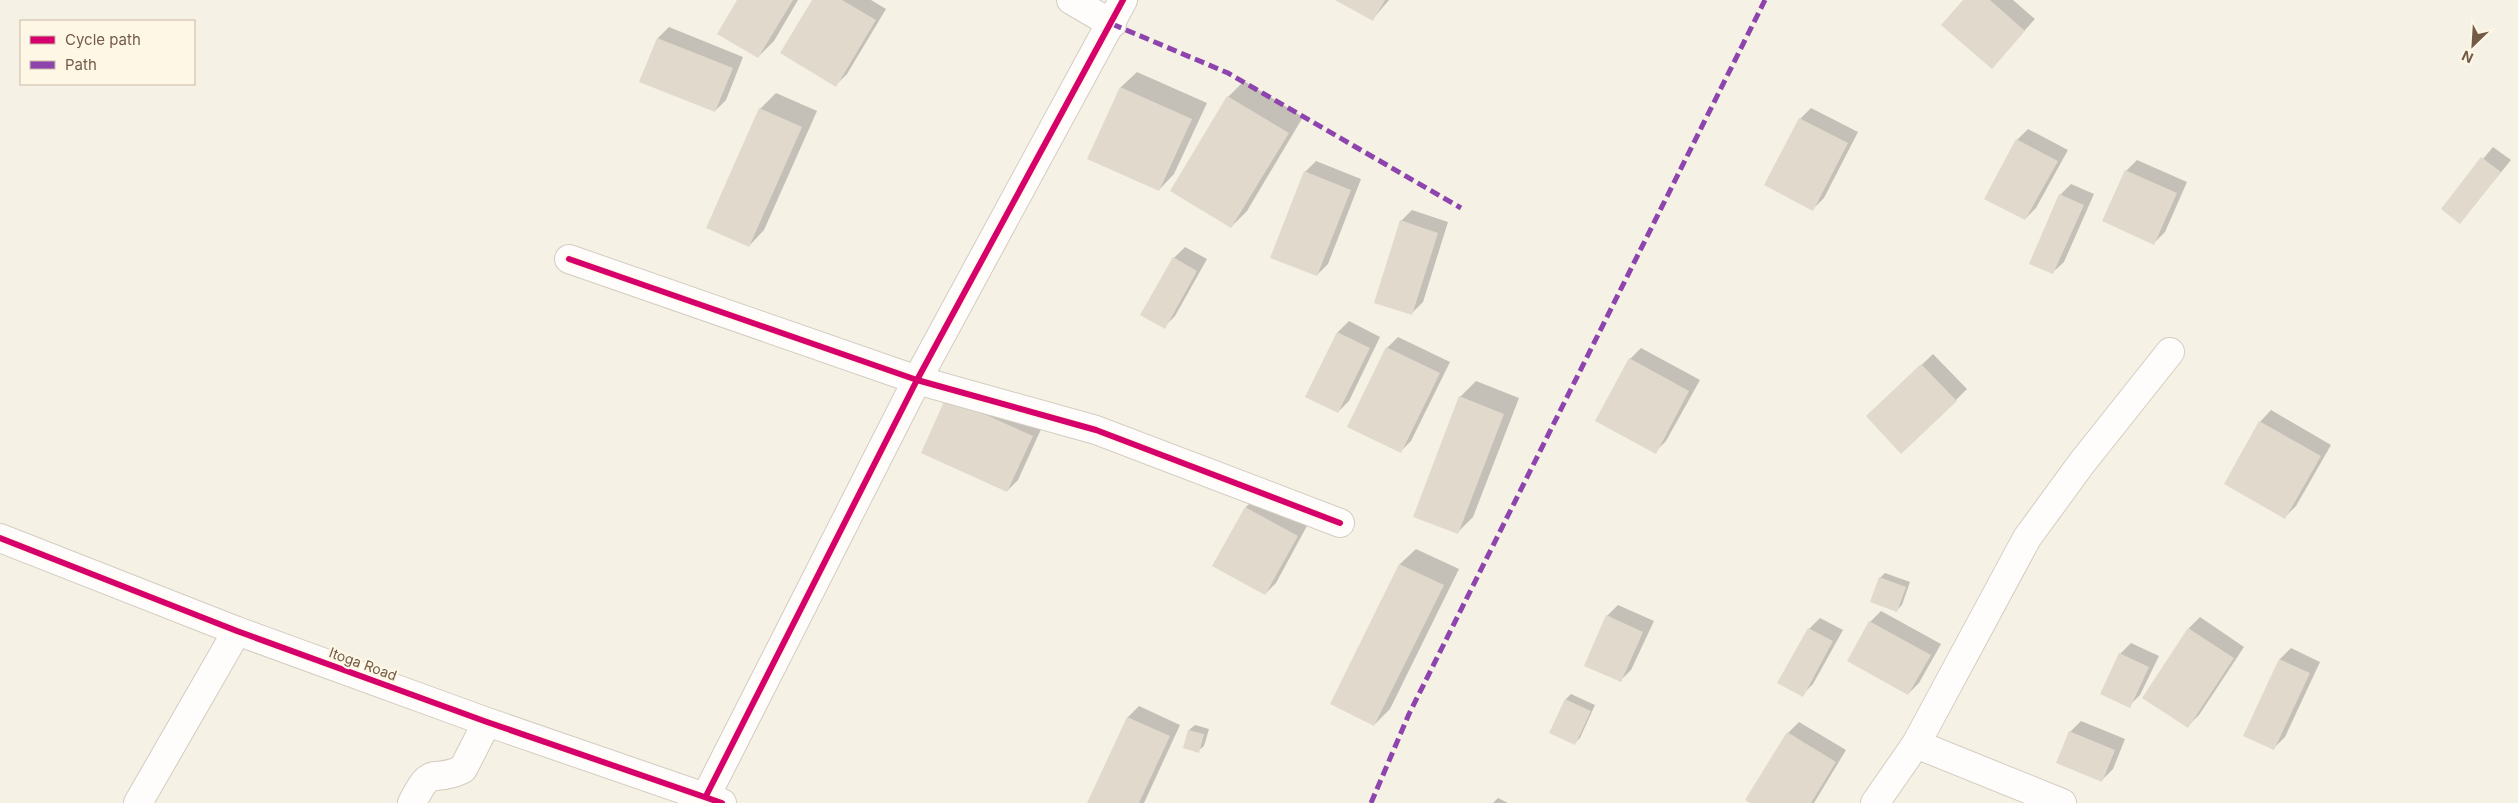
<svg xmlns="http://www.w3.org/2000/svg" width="2518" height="803" viewBox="0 0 2518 803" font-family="Inter,sans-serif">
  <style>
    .shadow { fill: #0003 }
    .building { fill: #e2d9cd }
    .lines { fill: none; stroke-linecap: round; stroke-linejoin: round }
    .minor-casing { stroke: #d4ccc1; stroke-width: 30 }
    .minor { stroke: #fefdfb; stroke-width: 28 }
    .quiet { stroke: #8e44ad; stroke-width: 5; stroke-dasharray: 10 5; stroke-linecap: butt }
    .cycleway-casing { stroke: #fff7e6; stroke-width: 9 }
    .cycleway { stroke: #d6006c; stroke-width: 6 }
    .labels { text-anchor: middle; stroke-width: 4.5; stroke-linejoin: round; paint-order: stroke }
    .street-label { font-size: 14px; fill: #725b47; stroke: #fff7e6 }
  </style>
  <rect width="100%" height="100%" fill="#f6f1e5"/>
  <!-- shadow -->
  <g class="shadow">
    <polygon points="739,0 798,0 774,41 758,57"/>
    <polygon points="813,0 871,0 886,9 847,74 836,85"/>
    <polygon points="1338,0 1389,0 1372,20"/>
    <polygon points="1965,0 2013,0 2035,19 1992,67"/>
    <polygon points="669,27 743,57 726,100 715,111 641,81 658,38"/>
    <polygon points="1137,72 1207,103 1174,174 1159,190 1089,158 1121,87"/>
    <polygon points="1244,81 1303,117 1247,211 1231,227 1228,97"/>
    <polygon points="776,93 817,111 764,230 749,246 760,109"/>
    <polygon points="1811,108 1858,132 1824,198 1813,209 1800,119"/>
    <polygon points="2028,129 2068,150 2036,208 2025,219 2017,140"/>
    <polygon points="2493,147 2511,160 2460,222 2442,208"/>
    <polygon points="2137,160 2187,182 2165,232 2154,243 2126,171"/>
    <polygon points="1316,161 1361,179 1328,264 1317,275 1305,172"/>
    <polygon points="2071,184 2094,194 2064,262 2052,273 2060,195"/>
    <polygon points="1412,210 1448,222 1423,302 1412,313 1401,221"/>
    <polygon points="1185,247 1207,259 1175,316 1164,327 1174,258"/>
    <polygon points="1349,321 1380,337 1349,401 1338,412 1307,396 1338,332"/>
    <polygon points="1398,337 1450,362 1411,441 1400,452 1387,348"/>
    <polygon points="1641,348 1700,380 1666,441 1655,452 1630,359"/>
    <polygon points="1933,354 1967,389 1956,400 1879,406"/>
    <polygon points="1476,381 1519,398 1473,517 1457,533 1460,397"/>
    <polygon points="947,398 1043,425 1018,480 1007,491"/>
    <polygon points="2271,410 2331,445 2296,506 2285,517 2260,422"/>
    <polygon points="1257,496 1308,524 1276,583 1265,594 1214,566 1246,507"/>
    <polygon points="1416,549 1459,569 1390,709 1374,725 1400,564"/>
    <polygon points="1885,573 1910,582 1902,605 1896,611 1880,578"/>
    <polygon points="1618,605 1654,621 1631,670 1620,681 1607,616"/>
    <polygon points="1881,611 1941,644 1919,683 1908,694 1870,622"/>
    <polygon points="2200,617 2244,647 2199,715 2188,726 2144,697 2189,628"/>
    <polygon points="1820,618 1843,630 1813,684 1802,695 1809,629"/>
    <polygon points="2131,643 2159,656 2140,695 2129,706 2120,654"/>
    <polygon points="2291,648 2320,662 2285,737 2274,748 2245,735 2280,659"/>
    <polygon points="1571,694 1595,705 1580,738 1574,744 1566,699"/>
    <polygon points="1139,706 1180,725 1144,803 1088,803 1128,717"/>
    <polygon points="2081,721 2125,739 2113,769 2102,780 2070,732"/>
    <polygon points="1799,722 1846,750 1814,803 1753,803 1788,733"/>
    <polygon points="1195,725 1209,729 1204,746 1198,751 1189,730"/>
    <polygon points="1498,798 1508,803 1493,803"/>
  </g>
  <!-- building -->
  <g class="building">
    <polygon points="737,0 793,0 758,58 717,34"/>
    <polygon points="812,0 842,0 876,20 836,87 780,53"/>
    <polygon points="1335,0 1385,0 1373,21"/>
    <polygon points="1963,0 1990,0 2025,31 1992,69 1941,25"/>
    <polygon points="657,38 733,68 715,112 639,82"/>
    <polygon points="1120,87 1192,119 1159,191 1087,159"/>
    <polygon points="1227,96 1289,133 1231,228 1170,191"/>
    <polygon points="759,108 802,127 749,247 706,228"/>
    <polygon points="1799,118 1848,143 1813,211 1764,185"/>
    <polygon points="2016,139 2058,161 2025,220 1984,199"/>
    <polygon points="2481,157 2501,172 2460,224 2441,209"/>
    <polygon points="2125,170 2177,193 2154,245 2102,221"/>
    <polygon points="1304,171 1351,190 1317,276 1270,258"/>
    <polygon points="2059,194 2084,205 2053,274 2029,264"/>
    <polygon points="1400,220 1438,233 1412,315 1374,303"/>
    <polygon points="1173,257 1197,271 1165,329 1140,315"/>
    <polygon points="1337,332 1370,348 1338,413 1305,397"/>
    <polygon points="1386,347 1440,373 1401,453 1347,427"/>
    <polygon points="1629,358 1689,391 1656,454 1595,421"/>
    <polygon points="1921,364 1957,401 1901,454 1866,416"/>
    <polygon points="1459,396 1504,414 1458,534 1413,517"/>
    <polygon points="946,397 1033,436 1007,492 921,453"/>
    <polygon points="2259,421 2321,456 2285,519 2224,484"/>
    <polygon points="1245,507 1298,536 1265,595 1212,566"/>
    <polygon points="1399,564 1444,585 1374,726 1330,704"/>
    <polygon points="1879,577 1906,587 1897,612 1870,602"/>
    <polygon points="1606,615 1643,632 1621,682 1584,666"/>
    <polygon points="1869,621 1931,655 1908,695 1847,661"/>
    <polygon points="1808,628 1833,641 1803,697 1777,683"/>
    <polygon points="2188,628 2234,658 2188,728 2142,698"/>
    <polygon points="2119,653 2149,667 2130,708 2100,694"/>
    <polygon points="2279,659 2310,673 2274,750 2243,736"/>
    <polygon points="1565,699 1591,711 1575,745 1549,733"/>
    <polygon points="1127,717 1170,736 1139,803 1087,803"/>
    <polygon points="1188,730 1204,734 1199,753 1183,748"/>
    <polygon points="2069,731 2115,750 2102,782 2056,763"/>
    <polygon points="1787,732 1836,762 1811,803 1750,803 1745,800"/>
  </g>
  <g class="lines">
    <!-- minor casing -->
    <g class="minor-casing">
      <g id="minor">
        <polyline points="1071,0 1112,24"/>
        <polyline points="569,259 917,380 1096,430 1340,523"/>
        <polyline points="0,538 237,631 487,722 722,803"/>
        <polyline points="1916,744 2062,803"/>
        <polyline points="706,796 917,380 1123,0"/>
        <polyline points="138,803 237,631"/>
        <path d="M412,803C433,761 431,785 463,769L487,722"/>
        <polyline points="1875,803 1916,744 2027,538 2081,464 2170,352"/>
      </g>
    </g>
    <!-- minor -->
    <use href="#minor" class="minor"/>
    <!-- quiet -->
    <g class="quiet">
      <polyline points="1112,24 1228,73 1461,208"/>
      <polyline points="1371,803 1409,714 1765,0"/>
    </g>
    <!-- cycleway casing -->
    <g class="cycleway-casing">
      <g id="cycleway">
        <polyline points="569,259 917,380 1096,430 1340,523"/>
        <polyline points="0,538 237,631 487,722 722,803"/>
        <polyline points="706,796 917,380 1123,0"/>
      </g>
    </g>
    <!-- cycleway -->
    <use href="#cycleway" class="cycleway"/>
  </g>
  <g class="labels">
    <!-- street labels -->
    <g class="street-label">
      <text transform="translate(363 664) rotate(20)" y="5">Itoga Road</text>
    </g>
  </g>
  <!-- legend -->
  <rect x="20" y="20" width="175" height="65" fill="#fff7e6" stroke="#c7b9a6"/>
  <rect x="30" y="36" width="25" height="8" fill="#d6006c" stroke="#c7b9a6"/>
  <text x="65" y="45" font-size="15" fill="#725b47">Cycle path</text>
  <rect x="30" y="61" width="25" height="8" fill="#8e44ad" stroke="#c7b9a6"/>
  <text x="65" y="70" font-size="15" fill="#725b47">Path</text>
  <!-- north arrow -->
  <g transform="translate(2473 45) rotate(205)" stroke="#fff7e6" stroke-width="4" paint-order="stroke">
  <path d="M0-4L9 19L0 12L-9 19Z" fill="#725b47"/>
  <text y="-8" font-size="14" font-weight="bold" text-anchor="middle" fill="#725b47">N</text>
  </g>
</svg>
